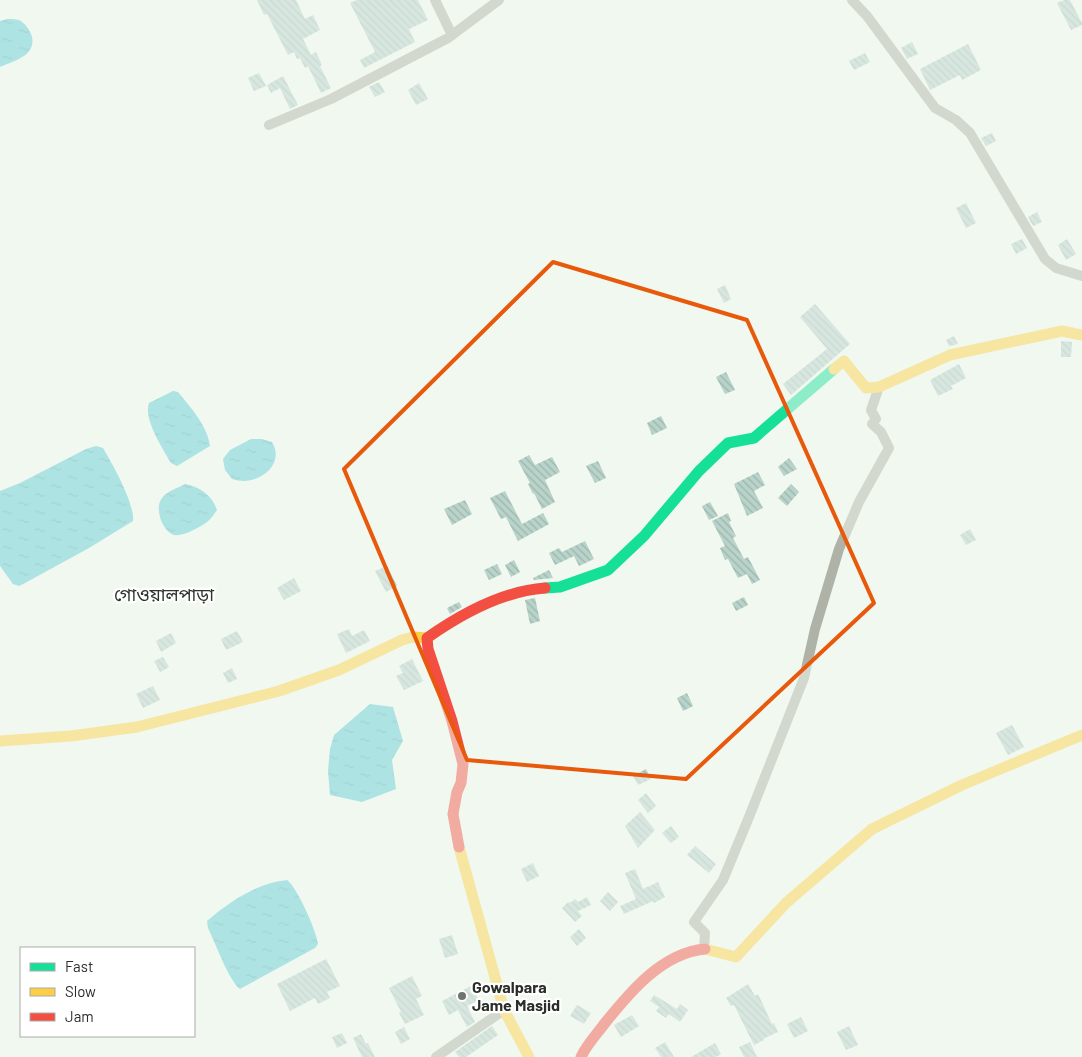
<svg xmlns="http://www.w3.org/2000/svg" width="1082" height="1057" viewBox="0 0 1082 1057" font-family="Barlow,'Noto Sans Bengali',sans-serif">
  <style>
    .water { fill: url(#water-ripples) }
    .building { fill: url(#building-back-hatch) }
    .lines { fill: none; stroke-linecap: round; stroke-linejoin: round }
    .street { stroke: #afb2a6; stroke-width: 10 }
    .fast { stroke: #16e098; stroke-width: 11 }
    .slow { stroke: #ffcf43; stroke-width: 11 }
    .jam { stroke: #f24e42; stroke-width: 11 }
    .marked { fill: none; stroke: #e8590c; stroke-width: 4; stroke-linejoin: round }
    .poi-dot { fill: #6f756f; stroke: #fff; stroke-width: 2 }
    .labels { text-anchor: middle; stroke-width: 4.5; stroke-linejoin: round; paint-order: stroke }
    .poi-label { font-size: 16px; font-weight: bold; fill: #292e29; stroke: #fff; text-anchor: start }
    .neighbourhood-label { font-size: 18px; fill: #2b362b; stroke: #fff }
  </style>
  <defs>
    <pattern id="water-ripples" width="26" height="14" patternUnits="userSpaceOnUse" patternTransform="scale(1.25)"><rect width="26" height="14" fill="#5bcbd3"/><path d="M2 4q2-2 4 0t4 0M15 11q2-2 4 0t4 0" fill="none" stroke="#4ba5ab"/></pattern>
    <pattern id="building-back-hatch" width="6" height="6" patternUnits="userSpaceOnUse" patternTransform="scale(1.25)"><rect width="6" height="6" fill="#b8d3ca"/><path d="M-1 5l2 2M0 0l6 6M5-1l2 2" fill="none" stroke="#9eb5ae"/></pattern>
  </defs>
  <rect width="100%" height="100%" fill="#f0f8f0"/>
  <!-- water -->
  <g class="water">
    <path d="M7,19C11,19 16,19 19,20C28,25 36,38 31,48C27,58 9,63 0,67V21Z"/>
    <path d="M173,391L178,392C191,408 207,425 210,446L177,466L171,463C163,449 143,419 149,403Z"/>
    <path d="M251,439H262L272,442C284,462 265,480 244,481C240,481 236,480 232,479L225,470L223,459L230,450Z"/>
    <path d="M96,446L103,448C112,463 135,504 133,521L89,548L25,583L19,586L13,584L0,566V491L20,483L86,449Z"/>
    <path d="M185,484C200,487 212,495 217,510C214,514 211,519 207,522C200,527 183,537 174,535C162,531 154,508 162,498C167,491 178,488 185,484Z"/>
    <polygon points="370,704 393,707 403,741 392,760 396,789 362,802 330,795 328,771 330,749 334,735"/>
    <path d="M287,880C297,887 317,932 318,944L315,948L240,989C229,981 215,942 208,928L207,921C229,902 257,883 287,880Z"/>
  </g>
  <!-- building -->
  <g class="building">
    <polygon points="257,0 296,0 305,19 313,15 320,30 303,39 311,55 316,52 322,65 320,66 331,88 321,93 308,66 305,68 300,58 297,59 294,52 288,55 267,14 264,15"/>
    <polygon points="357,0 418,0 428,20 409,29 415,42 364,68 360,60 375,52 350,3"/>
    <polygon points="1064,0 1070,0 1082,23 1082,25 1071,30 1057,3"/>
    <polygon points="912,42 918,54 907,59 901,48"/>
    <polygon points="968,44 981,70 962,80 960,75 930,90 920,69"/>
    <polygon points="865,53 870,62 854,70 849,61"/>
    <polygon points="259,73 266,86 254,91 248,78"/>
    <polygon points="283,76 298,105 290,109 280,88 271,93 267,85"/>
    <polygon points="379,82 385,92 375,97 369,87"/>
    <polygon points="419,83 428,99 416,105 408,90"/>
    <polygon points="992,133 996,141 986,146 981,138"/>
    <polygon points="966,203 976,223 966,228 956,208"/>
    <polygon points="1037,212 1042,222 1033,226 1028,217"/>
    <polygon points="1022,239 1027,248 1016,254 1011,244"/>
    <polygon points="1067,239 1076,254 1066,260 1058,245"/>
    <polygon points="725,285 731,299 724,303 717,289"/>
    <polygon points="815,304 850,344 791,395 783,384 827,349 800,317"/>
    <polygon points="954,336 958,344 949,346 946,340"/>
    <polygon points="1061,341 1072,342 1071,357 1061,357"/>
    <polygon points="959,364 966,378 951,386 953,389 938,396 930,380"/>
    <polygon points="726,372 735,390 725,394 716,377"/>
    <polygon points="661,416 667,428 652,435 647,423"/>
    <polygon points="529,455 535,465 552,457 560,472 545,480 555,502 542,509 534,493 533,494 528,484 530,483 518,461"/>
    <polygon points="789,458 797,469 784,476 778,467"/>
    <polygon points="598,461 606,478 595,483 586,466"/>
    <polygon points="758,472 765,485 754,491 763,508 747,516 734,484"/>
    <polygon points="791,484 799,492 787,506 778,498"/>
    <polygon points="505,491 522,524 543,513 549,524 518,541 506,517 501,519 490,498"/>
    <polygon points="465,500 472,514 452,525 444,509"/>
    <polygon points="710,502 718,516 709,520 702,506"/>
    <polygon points="728,513 731,521 729,522 736,536 733,538 744,559 748,557 760,580 752,584 747,574 738,578 728,559 725,560 720,548 725,546 712,521"/>
    <polygon points="970,529 976,540 966,545 960,535"/>
    <polygon points="585,541 594,559 579,566 574,556 555,565 549,553 559,548 562,552"/>
    <polygon points="514,560 520,572 511,577 505,565"/>
    <polygon points="497,564 502,574 489,580 484,570"/>
    <polygon points="387,566 397,586 386,592 375,571"/>
    <polygon points="549,570 553,578 534,580 533,578"/>
    <polygon points="294,578 301,591 284,600 277,588"/>
    <polygon points="744,597 748,605 736,611 732,603"/>
    <polygon points="535,598 540,621 530,624 525,600"/>
    <polygon points="459,602 462,607 450,614 447,608"/>
    <polygon points="349,629 352,636 364,630 370,641 346,653 337,634"/>
    <polygon points="237,631 243,642 226,650 221,639"/>
    <polygon points="171,633 176,643 161,652 156,641"/>
    <polygon points="163,657 169,667 160,672 154,661"/>
    <polygon points="412,659 423,681 404,690 396,676 403,673 399,666"/>
    <polygon points="232,668 237,679 228,683 223,673"/>
    <polygon points="153,686 160,700 143,708 136,694"/>
    <polygon points="687,693 693,706 683,711 677,698"/>
    <polygon points="1012,725 1024,747 1008,755 996,733"/>
    <polygon points="646,769 651,779 638,785 633,776"/>
    <polygon points="646,793 656,806 648,813 638,800"/>
    <polygon points="640,812 655,830 638,848 625,826"/>
    <polygon points="671,826 679,837 671,843 662,833"/>
    <polygon points="695,846 716,864 709,873 687,855"/>
    <polygon points="533,863 539,876 527,882 521,869"/>
    <polygon points="635,869 643,889 658,882 665,897 654,903 653,901 624,914 620,906 636,899 625,873"/>
    <polygon points="608,892 618,902 610,911 600,901"/>
    <polygon points="587,897 591,905 578,911 582,916 575,922 562,908 568,902 570,903 575,899 578,902"/>
    <polygon points="579,929 586,938 577,946 570,937"/>
    <polygon points="452,935 458,954 445,958 439,939"/>
    <polygon points="326,959 340,986 327,992 330,998 318,1004 315,998 290,1011 277,984"/>
    <polygon points="412,976 422,996 416,999 424,1015 405,1024 399,1013 401,1012 389,988"/>
    <polygon points="748,984 755,996 758,994 772,1024 774,1023 778,1032 763,1039 764,1040 754,1045 734,1005 731,1006 726,998"/>
    <polygon points="471,986 479,1000 467,1006 475,1022 467,1027 458,1010 449,1015 442,1001"/>
    <polygon points="654,995 677,1009 680,1004 688,1010 680,1022 669,1014 666,1018 656,1011 659,1007 650,1001"/>
    <polygon points="577,1005 591,1013 584,1024 570,1016"/>
    <polygon points="632,1015 639,1026 621,1037 614,1025"/>
    <polygon points="801,1017 808,1031 794,1038 787,1024"/>
    <polygon points="492,1026 498,1035 466,1057 459,1057 455,1052"/>
    <polygon points="849,1026 858,1045 846,1050 837,1032"/>
    <polygon points="404,1027 410,1039 401,1044 395,1032"/>
    <polygon points="342,1033 347,1043 337,1048 332,1037"/>
    <polygon points="361,1034 366,1044 368,1043 375,1057 362,1057 353,1038"/>
    <polygon points="665,1042 674,1057 661,1057 655,1048"/>
    <polygon points="750,1042 757,1057 744,1057 739,1047"/>
    <polygon points="715,1043 721,1054 716,1057 691,1057"/>
  </g>
  <g class="lines">
    <!-- street -->
    <g class="street">
      <polyline points="435,0 452,35"/>
      <polyline points="852,0 867,16 935,108 956,120 970,133 1045,259 1056,268 1082,276"/>
      <polyline points="269,125 331,99 448,38 499,0"/>
      <polyline points="704,949 705,933 694,922 723,880 749,817 804,678 815,629 839,549 859,502 889,448 881,432 872,424 876,419 871,410 879,387"/>
      <polyline points="436,1057 504,1010"/>
    </g>
    <!-- fast -->
    <polyline class="fast" points="545,588 560,587 608,570 644,536 699,471 728,443 754,438 834,369"/>
    <!-- slow -->
    <g class="slow">
      <polyline points="834,369 844,361 866,388 879,387 950,355 1062,331 1082,335"/>
      <polyline points="0,741 71,736 137,727 279,691 339,670 402,640 413,637 427,638"/>
      <polyline points="459,847 504,1010 529,1057"/>
      <polyline points="705,949 736,957 786,903 872,829 962,785 1082,735"/>
    </g>
    <!-- jam -->
    <g class="jam">
      <path d="M459,847L453,814L457,792L461,783L463,764L452,721L428,649L427,638C461,614 503,591 545,588"/>
      <path d="M581,1057C587,1044 597,1034 605,1023C630,992 662,953 705,949"/>
    </g>
  </g>
  <!-- marked area -->
  <path d="M0 0H1082V1057H0ZM553,262L747,320L874,603L686,779L467,760L344,469Z" fill="#f0f8f0" fill-opacity=".55" fill-rule="evenodd"/>
  <path class="marked" d="M553,262L747,320L874,603L686,779L467,760L344,469Z"/>
  <!-- markers -->
  <circle class="poi-dot" cx="462" cy="996" r="5"/>
  <g class="labels">
    <!-- poi labels -->
    <g class="poi-label">
      <text x="472" y="993">Gowalpara<tspan x="472" dy="18">Jame Masjid</tspan></text>
    </g>
    <!-- neighbourhood labels -->
    <g class="neighbourhood-label">
      <text x="164" y="601">গোওয়ালপাড়া</text>
    </g>
  </g>
  <!-- legend -->
  <rect x="20" y="947" width="175" height="90" fill="#ffffff" stroke="#a9aba9"/>
  <rect x="30" y="963" width="25" height="8" fill="#16e098" stroke="#a9aba9"/>
  <text x="65" y="972" font-size="15" fill="#292e29">Fast</text>
  <rect x="30" y="988" width="25" height="8" fill="#ffcf43" stroke="#a9aba9"/>
  <text x="65" y="997" font-size="15" fill="#292e29">Slow</text>
  <rect x="30" y="1013" width="25" height="8" fill="#f24e42" stroke="#a9aba9"/>
  <text x="65" y="1022" font-size="15" fill="#292e29">Jam</text>
</svg>
